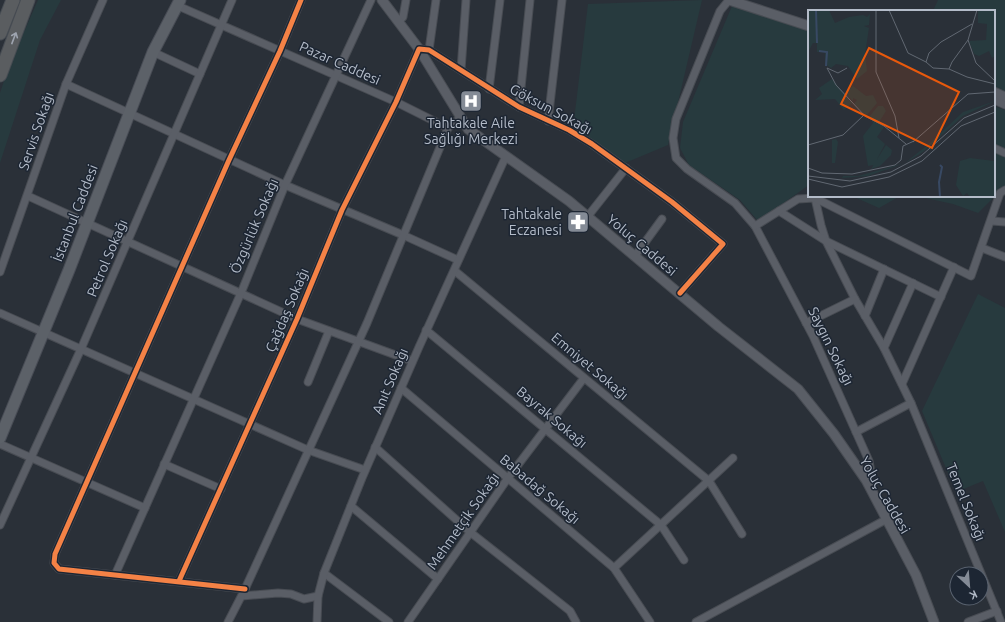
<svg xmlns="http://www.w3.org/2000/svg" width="1005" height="622" viewBox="0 0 1005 622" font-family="Ubuntu,sans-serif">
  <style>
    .green { fill: #273a3e }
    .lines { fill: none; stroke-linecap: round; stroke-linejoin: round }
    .minor-casing { stroke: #484c53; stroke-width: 9 }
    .tertiary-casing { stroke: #484c53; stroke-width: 11 }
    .primary-casing { stroke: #484c55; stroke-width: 13 }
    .motorway-casing { stroke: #474c53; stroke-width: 15 }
    .minor { stroke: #5a5e66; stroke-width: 7 }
    .tertiary { stroke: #5a5e66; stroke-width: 9 }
    .primary { stroke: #5c6168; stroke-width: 11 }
    .motorway { stroke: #5a5d60; stroke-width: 13 }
    .cycleway-casing { stroke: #1d2633; stroke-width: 8 }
    .cycleway { stroke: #f48246; stroke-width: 5 }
    .oneway { stroke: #9ea4af }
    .labels { text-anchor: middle; stroke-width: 3; stroke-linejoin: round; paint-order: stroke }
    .street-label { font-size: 14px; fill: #b4bcc9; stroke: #1d2633 }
    .poi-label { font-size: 14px; fill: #b4bcc9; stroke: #1d2633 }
    .inset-river { fill: none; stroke: #384963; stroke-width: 2 }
    .inset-road { fill: none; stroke: #616872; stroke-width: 1 }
    .view { fill: #e8590c; fill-opacity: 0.15; stroke: #e8590c; stroke-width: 2 }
    .inset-edge { fill: none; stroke: #b4bcc9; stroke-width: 2 }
  </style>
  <rect width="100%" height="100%" fill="#2a3038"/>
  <!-- green -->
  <g class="green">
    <polygon points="38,0 61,0 40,40 0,163 0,93 9,66"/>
    <polygon points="702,0 668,145 625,163 573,129 588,4"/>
    <polygon points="938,0 1005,0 1005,92 994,88 994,11 933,11"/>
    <polygon points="732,6 809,31 809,185 758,221 740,200 689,165 680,148 683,122"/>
    <polygon points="994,106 1005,110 1005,186 978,213 953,204 916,196 994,196"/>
    <polygon points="852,196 900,196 879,208"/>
    <polygon points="978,294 1005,308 1005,532 983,481 956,492 922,411"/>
  </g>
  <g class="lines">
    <!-- minor casing -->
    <g class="minor-casing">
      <g id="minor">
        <polyline points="729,0 720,11 676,119 673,138 676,158 687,169 735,203 755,226 813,336 869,461 871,473 866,480"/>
        <polyline points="176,5 396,102 448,128"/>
        <polyline points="398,22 403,17 406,0"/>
        <polyline points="429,50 436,0"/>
        <polyline points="153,52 200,74"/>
        <polyline points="461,70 466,0"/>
        <polyline points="66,84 285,185 403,235 458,260"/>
        <polyline points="489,89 500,0"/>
        <polyline points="994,100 1005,105"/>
        <polyline points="519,107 530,0"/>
        <polyline points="548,121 562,0"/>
        <polyline points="994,148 1005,153"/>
        <polyline points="28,196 297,319 412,361"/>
        <polyline points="815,198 821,225 826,241 855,299 884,348 911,403 856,432"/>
        <polyline points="779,211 826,241 941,297"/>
        <polyline points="588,216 626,168"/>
        <polyline points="992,221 1005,222"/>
        <polyline points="755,226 798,199 815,198 971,276 1000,193 1005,190"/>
        <polyline points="982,248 1005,257"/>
        <polyline points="635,256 662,219"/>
        <polyline points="455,271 709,481 742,534"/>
        <polyline points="0,272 66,84 103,0"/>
        <polyline points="0,313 308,450 365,470"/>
        <polyline points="865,316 884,269"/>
        <polyline points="806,323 855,299"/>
        <polyline points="426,330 661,525 684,560"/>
        <polyline points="884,348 913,283"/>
        <polyline points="308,382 329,331"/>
        <polyline points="902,384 954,267"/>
        <polyline points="401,388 614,568 650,622"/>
        <polyline points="911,403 1001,622"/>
        <polyline points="0,444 145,508"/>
        <polyline points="375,447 470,532 570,611 576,622"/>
        <polyline points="164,464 221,489"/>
        <polyline points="351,506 438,579"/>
        <polyline points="0,525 81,349 232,0"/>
        <polyline points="614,568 733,458"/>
        <polyline points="324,573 389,622"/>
        <polyline points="115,575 241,293 285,185 371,0"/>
        <polyline points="179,581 297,319 342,210 396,102 419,49 429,50 519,107 569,130 592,144 672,202 723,244 680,293"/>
        <polyline points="245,589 59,569 54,563 55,554 229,160 280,51 301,0"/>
        <polyline points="242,596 278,593 291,594 304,599 318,596"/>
        <polyline points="228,622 245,589 367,323 448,128 460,118"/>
        <polyline points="317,622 318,596 324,573 362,478 419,347 506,156"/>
        <polyline points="408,622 508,478 584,378"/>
        <polyline points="696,622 887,519"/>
        <polyline points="968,622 997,611"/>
      </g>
    </g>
    <!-- tertiary casing -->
    <g class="tertiary-casing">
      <g id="tertiary">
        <polyline points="382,0 419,49 468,129 569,201 719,327 798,389 834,434 866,480 916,575 934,622"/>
        <polyline points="729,0 809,26"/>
        <polyline points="994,92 1005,97"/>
      </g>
    </g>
    <!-- primary casing -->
    <g class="primary-casing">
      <polyline id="primary" points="0,438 69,270 153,52 180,0"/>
    </g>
    <!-- motorway casing -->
    <g class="motorway-casing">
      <g id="motorway">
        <polyline points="0,33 13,0"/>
        <polyline points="0,75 28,0"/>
      </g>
    </g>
    <!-- minor -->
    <use href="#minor" class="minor"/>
    <!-- tertiary -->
    <use href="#tertiary" class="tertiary"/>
    <!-- primary -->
    <use href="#primary" class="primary"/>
    <!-- motorway -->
    <use href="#motorway" class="motorway"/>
    <!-- cycleway casing -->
    <g class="cycleway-casing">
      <g id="cycleway">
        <polyline points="179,581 297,319 342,210 396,102 419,49 429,50 519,107 569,130 592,144 672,202 723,244 680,293"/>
        <polyline points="245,589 59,569 54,563 55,554 229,160 280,51 301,0"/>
      </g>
    </g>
    <!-- cycleway -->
    <use href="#cycleway" class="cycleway"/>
  </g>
  <!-- one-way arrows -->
  <defs><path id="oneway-shaft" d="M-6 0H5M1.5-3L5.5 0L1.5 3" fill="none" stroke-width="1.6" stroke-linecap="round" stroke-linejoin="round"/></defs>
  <use class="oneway" href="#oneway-shaft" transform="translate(14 38) rotate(-69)"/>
  <!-- icons -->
  <defs>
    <g id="hospital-square" transform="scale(1.15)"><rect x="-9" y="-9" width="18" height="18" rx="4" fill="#848b96" stroke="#1d2633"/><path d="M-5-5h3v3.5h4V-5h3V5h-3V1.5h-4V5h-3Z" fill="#fff"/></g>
    <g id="pharmacy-square" transform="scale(1.15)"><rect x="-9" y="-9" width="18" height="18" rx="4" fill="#848b96" stroke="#1d2633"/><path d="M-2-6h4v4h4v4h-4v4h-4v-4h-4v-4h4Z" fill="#fff"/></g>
  </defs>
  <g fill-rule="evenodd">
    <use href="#hospital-square" x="471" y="101"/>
    <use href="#pharmacy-square" x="578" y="222"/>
  </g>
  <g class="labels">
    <!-- street labels -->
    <g class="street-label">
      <text transform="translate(340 63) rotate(24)" y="5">Pazar Caddesi</text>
      <text transform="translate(551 109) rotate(28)" y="5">Göksun Sokağı</text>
      <text transform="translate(36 131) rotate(-71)" y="5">Servis Sokağı</text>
      <text transform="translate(75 213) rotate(-69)" y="5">İstanbul Caddesi</text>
      <text transform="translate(254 226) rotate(-67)" y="5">Özgürlük Sokağı</text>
      <text transform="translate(642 245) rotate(40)" y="5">Yoluç Caddesi</text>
      <text transform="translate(107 258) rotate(-67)" y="5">Petrol Sokağı</text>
      <text transform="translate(287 310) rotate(-67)" y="5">Çağdaş Sokağı</text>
      <text transform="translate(831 346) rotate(64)" y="5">Saygın Sokağı</text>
      <text transform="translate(590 366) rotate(40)" y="5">Emniyet Sokağı</text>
      <text transform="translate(390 381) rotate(-67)" y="5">Anıt Sokağı</text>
      <text transform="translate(552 417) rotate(40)" y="5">Bayrak Sokağı</text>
      <text transform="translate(540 489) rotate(40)" y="5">Babadağ Sokağı</text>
      <text transform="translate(885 495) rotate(60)" y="5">Yoluç Caddesi</text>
      <text transform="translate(966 502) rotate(68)" y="5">Temel Sokağı</text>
      <text transform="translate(463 521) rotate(-55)" y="5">Mehmetçik Sokağı</text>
    </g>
    <!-- poi labels -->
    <g class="poi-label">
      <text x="471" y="128">Tahtakale Aile<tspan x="471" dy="16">Sağlığı Merkezi</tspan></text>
      <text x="562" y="219" text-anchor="end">Tahtakale<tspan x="562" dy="16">Eczanesi</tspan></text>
    </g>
  </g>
  <!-- overview -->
  <g transform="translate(808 10)">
    <rect width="187" height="187" fill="#2a3038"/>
    <path d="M0,0H21L27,13L41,7L55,5L59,7L62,4L61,15L56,16L61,18L57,44L59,61L49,69L40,56L28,54L23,58L17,54V42H9V33H5L0,42ZM170,0H187V46L184,48L181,41L171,46L166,44L161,31L178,30L179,14L170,13ZM24,69L44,93L36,100L27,89L7,90L14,84L11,78ZM45,76L58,86L65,85L69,93L58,106L46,94L49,90L45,88V91L37,83ZM187,91L155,106L115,142L97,153L60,166L34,168L35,166H50L97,153L122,133L155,102ZM70,96H75L78,101L71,112L61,107ZM64,110L76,117L69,127L77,134L66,155L60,156L55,126L65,113ZM28,129L30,132L27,153H24V130ZM78,135L84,140L83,145L72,156L63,159ZM187,147V187H162L159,183L155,186L148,175L152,151L162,148L186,151Z" fill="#273a3e"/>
    <path class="inset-river" d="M8,0L9,33M11,41L19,42L18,56M132,155L134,157L131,172L132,187"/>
    <path class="inset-road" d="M68,0V62L87,106L91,128M81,0L100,43L118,52L125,58L141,59L159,67L187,74M160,30L168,53L187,71M118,52L121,43L133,32L164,14M39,58L30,63L19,58L28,75L57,106L76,116L98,134M141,59L144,52L160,30L169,0M105,132L160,84L187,82M0,135L35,125L56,105M0,158L14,163L44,164L87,155L93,150L95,136L106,131M0,166L42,171L83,162L113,146L156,108L187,95M0,169L34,177L81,167L114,151L153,116L187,102"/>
    <path class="view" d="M61,38L151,82L124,138L33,94Z"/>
    <rect width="187" height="187" class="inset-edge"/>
  </g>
  <!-- north arrow -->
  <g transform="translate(969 586) rotate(154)"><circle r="19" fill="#1d2633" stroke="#59626f"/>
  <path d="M0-3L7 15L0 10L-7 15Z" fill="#848b96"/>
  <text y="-6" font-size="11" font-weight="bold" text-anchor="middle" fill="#b4bcc9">K</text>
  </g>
</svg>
